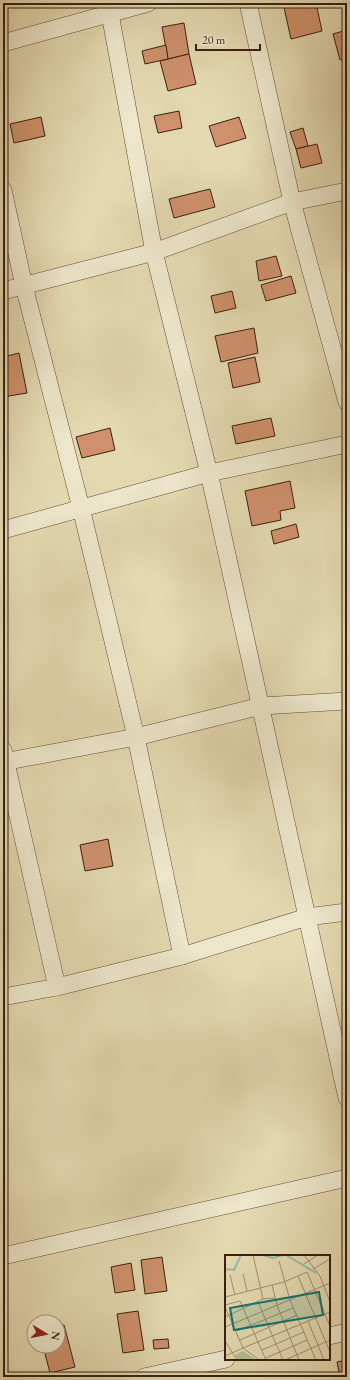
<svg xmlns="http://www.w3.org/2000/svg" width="350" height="1380" viewBox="0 0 350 1380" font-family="'EB Garamond',serif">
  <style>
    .building { fill: #ce916b; stroke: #3b1f13 }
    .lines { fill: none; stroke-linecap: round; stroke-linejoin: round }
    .street-casing { stroke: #654d3a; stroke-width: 18 }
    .street { stroke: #ede6cb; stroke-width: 17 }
    .inset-river { fill: none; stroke: #95baa9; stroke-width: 2 }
    .inset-road { fill: none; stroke: #a08e71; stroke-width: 1 }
    .view { fill: #0f766e; fill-opacity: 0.15; stroke: #0f766e; stroke-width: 2 }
    .inset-edge { fill: none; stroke: #3b1f13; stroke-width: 2 }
  </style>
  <rect width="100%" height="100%" fill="#e3d8af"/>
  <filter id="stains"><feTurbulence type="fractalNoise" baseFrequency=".005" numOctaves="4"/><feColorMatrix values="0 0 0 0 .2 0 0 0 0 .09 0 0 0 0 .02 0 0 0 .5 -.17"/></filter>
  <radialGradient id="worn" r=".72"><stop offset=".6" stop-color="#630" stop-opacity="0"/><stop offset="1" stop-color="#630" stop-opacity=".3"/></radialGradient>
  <!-- building -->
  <g class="building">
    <polygon points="283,3 316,3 322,31 291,39"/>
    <polygon points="184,23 189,54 168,59 162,27"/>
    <polygon points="347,30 347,58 340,60 333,34"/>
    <polygon points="166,45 168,59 145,64 142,51"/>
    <polygon points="189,54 196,84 168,91 160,61"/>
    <polygon points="179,111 182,128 158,133 154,116"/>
    <polygon points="41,117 45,136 14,143 10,124"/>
    <polygon points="239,117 246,138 216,147 209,126"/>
    <polygon points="303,128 308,146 296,149 290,132"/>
    <polygon points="317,144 322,163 301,168 296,149"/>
    <polygon points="210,189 215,207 174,218 169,199"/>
    <polygon points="276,256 282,276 259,281 256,261"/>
    <polygon points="291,276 296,293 266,301 261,285"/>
    <polygon points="232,291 236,308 215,313 211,296"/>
    <polygon points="254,328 258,353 221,362 215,336"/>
    <polygon points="19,353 27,393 3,397 3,357"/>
    <polygon points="255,357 260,382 233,388 228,363"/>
    <polygon points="271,418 275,436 236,444 232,426"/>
    <polygon points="110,428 115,450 82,458 76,437"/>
    <polygon points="290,481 295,508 280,511 281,520 252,526 245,491"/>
    <polygon points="296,524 299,537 274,544 271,531"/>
    <polygon points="108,839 113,866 85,871 80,845"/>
    <polygon points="162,1257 167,1291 145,1294 141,1260"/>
    <polygon points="131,1263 135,1290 115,1293 111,1267"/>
    <polygon points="138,1311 144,1350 123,1353 117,1314"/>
    <polygon points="64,1325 75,1367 50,1373 43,1346 58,1346 58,1327"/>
    <polygon points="168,1339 169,1348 154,1349 153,1340"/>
    <polygon points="347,1360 347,1377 340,1377 337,1362"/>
  </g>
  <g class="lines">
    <!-- street casing -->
    <g class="street-casing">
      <g id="street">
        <polyline points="108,3 154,252 209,473 347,1098"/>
        <polyline points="248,3 292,202 347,402"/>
        <polyline points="3,43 148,3"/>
        <polyline points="3,190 24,286 81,508 136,737 182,956"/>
        <polyline points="3,291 154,252 292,202 347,191"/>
        <polyline points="3,530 209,473 347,444"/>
        <polyline points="3,750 57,987"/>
        <polyline points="3,762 136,737 261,706 347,701"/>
        <polyline points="3,997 57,987 182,956 307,917 347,912"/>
        <polyline points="3,1256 347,1178"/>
        <polyline points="329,1336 347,1332"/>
        <polyline points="144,1377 226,1359"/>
      </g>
    </g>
    <!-- street -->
    <use href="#street" class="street"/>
  </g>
  <!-- overview -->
  <g transform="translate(225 1255)">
    <rect width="105" height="105" fill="#e3d8af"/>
    <path d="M18,96L31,105H13L10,100Z" fill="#aec08f"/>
    <path class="inset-river" d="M38,0L48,3L58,0M61,0L91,18M0,14L9,15L16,0"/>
    <path class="inset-road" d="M28,0L38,44M79,0L95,21L105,47M54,6L65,45L91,105M79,9L93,0M88,14L105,4M18,19L22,36M5,20L10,40M73,21L105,97M47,30L52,50L74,105M0,42L59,27L82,17L105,71M33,47L58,105M0,50L15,46L41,105M0,52L18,93L105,57M0,62L38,44L50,43M83,66L99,105M0,72L105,28M12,76L68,53M15,85L72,60M0,86L12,105M37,95L79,77M0,101L18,93L34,105M41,103L82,85M60,105L105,85"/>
    <path class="view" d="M94,37L98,60L9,75L5,53Z"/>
    <rect width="105" height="105" class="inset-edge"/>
  </g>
  <!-- margin -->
  <rect width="350" height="1380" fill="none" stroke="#e3d8af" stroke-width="16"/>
  <rect x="4" y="4" width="342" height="1372" fill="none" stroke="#3b1f13" stroke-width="2"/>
  <rect x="8" y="8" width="334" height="1364" fill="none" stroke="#3b1f13"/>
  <!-- north arrow -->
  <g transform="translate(46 1334) rotate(100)"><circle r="19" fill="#ede6cb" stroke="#a69681"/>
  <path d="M0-3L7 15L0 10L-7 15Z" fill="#8f2418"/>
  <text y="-6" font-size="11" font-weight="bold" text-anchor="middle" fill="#3b1f13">N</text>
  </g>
  <!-- scale -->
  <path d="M196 44v6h64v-6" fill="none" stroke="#3b1f13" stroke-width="2"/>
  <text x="202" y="44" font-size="12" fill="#3b1f13" stroke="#ede6cb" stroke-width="3" paint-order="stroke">20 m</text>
  <rect width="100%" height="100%" filter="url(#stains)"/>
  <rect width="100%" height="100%" fill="url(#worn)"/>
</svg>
